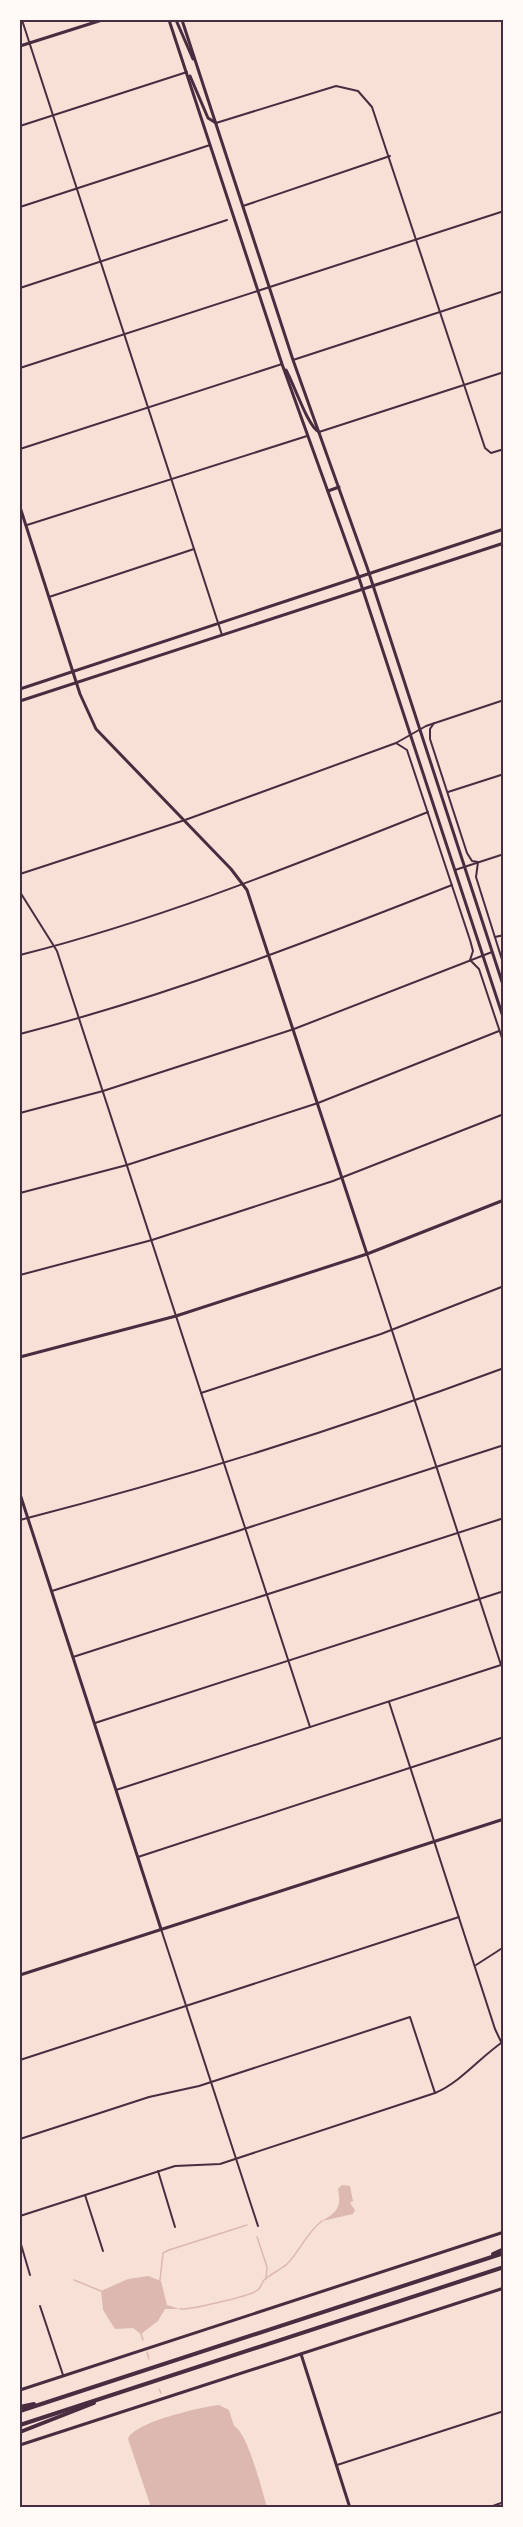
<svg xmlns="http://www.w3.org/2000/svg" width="523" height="2527" viewBox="0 0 523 2527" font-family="'Zilla Slab',serif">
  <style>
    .water { fill: #dcb8b0 }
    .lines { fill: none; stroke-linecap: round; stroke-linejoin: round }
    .stream { stroke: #dcb8b0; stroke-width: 1.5 }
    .minor { stroke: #4a2c40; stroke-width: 2 }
    .tertiary { stroke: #4a2c40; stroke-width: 3 }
    .secondary { stroke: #4a2c40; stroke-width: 3 }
    .motorway { stroke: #4a2c40; stroke-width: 4 }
    .neatline { fill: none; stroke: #4a2c40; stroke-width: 2 }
  </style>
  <rect width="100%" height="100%" fill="#f7e1d7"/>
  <!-- water -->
  <g class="water">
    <path d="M342,2185L350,2186L353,2201L350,2203L355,2210L353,2214L322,2221C336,2213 342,2208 338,2189Z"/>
    <polygon points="148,2276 161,2281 167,2305 180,2309 165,2309 158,2321 141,2334 133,2328 115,2329 103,2310 101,2291 128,2279"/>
    <path d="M219,2405L229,2410L234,2426C248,2433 262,2491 267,2507H151L128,2439C134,2422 201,2407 219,2405Z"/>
  </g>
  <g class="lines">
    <!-- stream -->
    <g class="stream">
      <polyline points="257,2237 267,2267 266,2279"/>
      <polyline points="74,2280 101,2291"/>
      <polyline points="160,2280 163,2253 169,2250 247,2225"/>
      <path d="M180,2309C190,2310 249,2296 256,2291C261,2289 261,2284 264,2280C271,2274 280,2270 287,2264C300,2251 306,2233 322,2221"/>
      <polyline points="141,2334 143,2340"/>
      <polyline points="147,2352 149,2359"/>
      <polyline points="159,2389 161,2393"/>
    </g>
    <!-- minor -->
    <g class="minor">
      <polyline points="22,20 222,635"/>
      <polyline points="216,123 336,86 358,91 372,107 485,448 491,453 504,449"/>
      <polyline points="20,126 187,72"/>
      <polyline points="243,206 390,156"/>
      <polyline points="20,207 210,145"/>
      <polyline points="20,288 227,220"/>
      <polyline points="293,360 504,291"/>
      <polyline points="20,368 504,211"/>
      <polyline points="319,432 504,372"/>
      <polyline points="20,449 282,364"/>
      <polyline points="27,525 307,436"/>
      <polyline points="49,597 194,549"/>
      <polyline points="434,723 430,729 430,739 467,853 472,861 478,862 476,877 504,966"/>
      <polyline points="396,743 407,750 470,940 473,951 470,960 479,969 504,1044"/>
      <polyline points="448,792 504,774"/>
      <polyline points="455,870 504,854"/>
      <polyline points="20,874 185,820 396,743 426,726 504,700"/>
      <polyline points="20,892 57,951 310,1727"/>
      <polyline points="495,937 504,935"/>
      <path d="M20,955C159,920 294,865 428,812"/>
      <path d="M20,1034C168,996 310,941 452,885"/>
      <polyline points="20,1113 103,1091 294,1029 492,952"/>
      <polyline points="20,1193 127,1165 318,1103 499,1031"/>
      <polyline points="367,1254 501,1665"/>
      <polyline points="20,1275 152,1240 333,1181 504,1114"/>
      <polyline points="201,1393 381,1334 504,1286"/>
      <path d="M20,1520C183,1478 345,1427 504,1368"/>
      <polyline points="52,1591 504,1445"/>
      <polyline points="73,1657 504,1518"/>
      <polyline points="389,1702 495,2029 504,2048"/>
      <polyline points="95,1723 504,1591"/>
      <polyline points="116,1790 504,1664"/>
      <polyline points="138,1857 504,1737"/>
      <polyline points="161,1929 258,2226"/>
      <polyline points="476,1965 504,1947"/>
      <polyline points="20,2060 459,1917"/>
      <polyline points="20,2139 149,2097 199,2086 410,2017 435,2093"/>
      <polyline points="158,2171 175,2227"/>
      <polyline points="85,2195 103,2251"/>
      <path d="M20,2216L175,2166L220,2164L435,2093C461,2082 480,2057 504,2041"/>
      <polyline points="20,2241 30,2275"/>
      <polyline points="40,2306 63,2375"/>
      <polyline points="337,2465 504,2411"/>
      <polyline points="487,2508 504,2502"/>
    </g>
    <!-- tertiary -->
    <g class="tertiary">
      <polyline points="20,46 102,20"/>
      <polyline points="20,507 80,694 96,729 231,869 247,890 367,1254"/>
      <polyline points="20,1357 176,1316 367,1254 504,1200"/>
      <polyline points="20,1494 161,1929"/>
      <polyline points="20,1975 504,1819"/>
      <polyline points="301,2354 350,2508"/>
    </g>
    <!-- secondary -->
    <g class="secondary">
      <polyline points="169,20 282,364 358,575 504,1020"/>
      <polyline points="176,20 193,59"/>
      <polyline points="182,20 293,360 367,567 504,988"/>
      <polyline points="190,76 208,118 216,123"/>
      <path d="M286,370C294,384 308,427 319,432"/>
      <polyline points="328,491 339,487"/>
      <polyline points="20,689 504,529"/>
      <polyline points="20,701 504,543"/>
      <polyline points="20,2390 504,2232"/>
      <polyline points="20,2445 504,2288"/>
    </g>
    <!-- motorway -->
    <g class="motorway">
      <polyline points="493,2254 504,2249"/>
      <polyline points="20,2407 34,2404"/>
      <polyline points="20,2411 504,2253"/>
      <polyline points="20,2425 504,2267"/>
      <polyline points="20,2432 94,2403"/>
    </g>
  </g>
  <!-- border -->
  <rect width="523" height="2527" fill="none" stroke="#fffaf5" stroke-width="42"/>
  <rect x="21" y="21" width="481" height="2485" class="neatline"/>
</svg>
